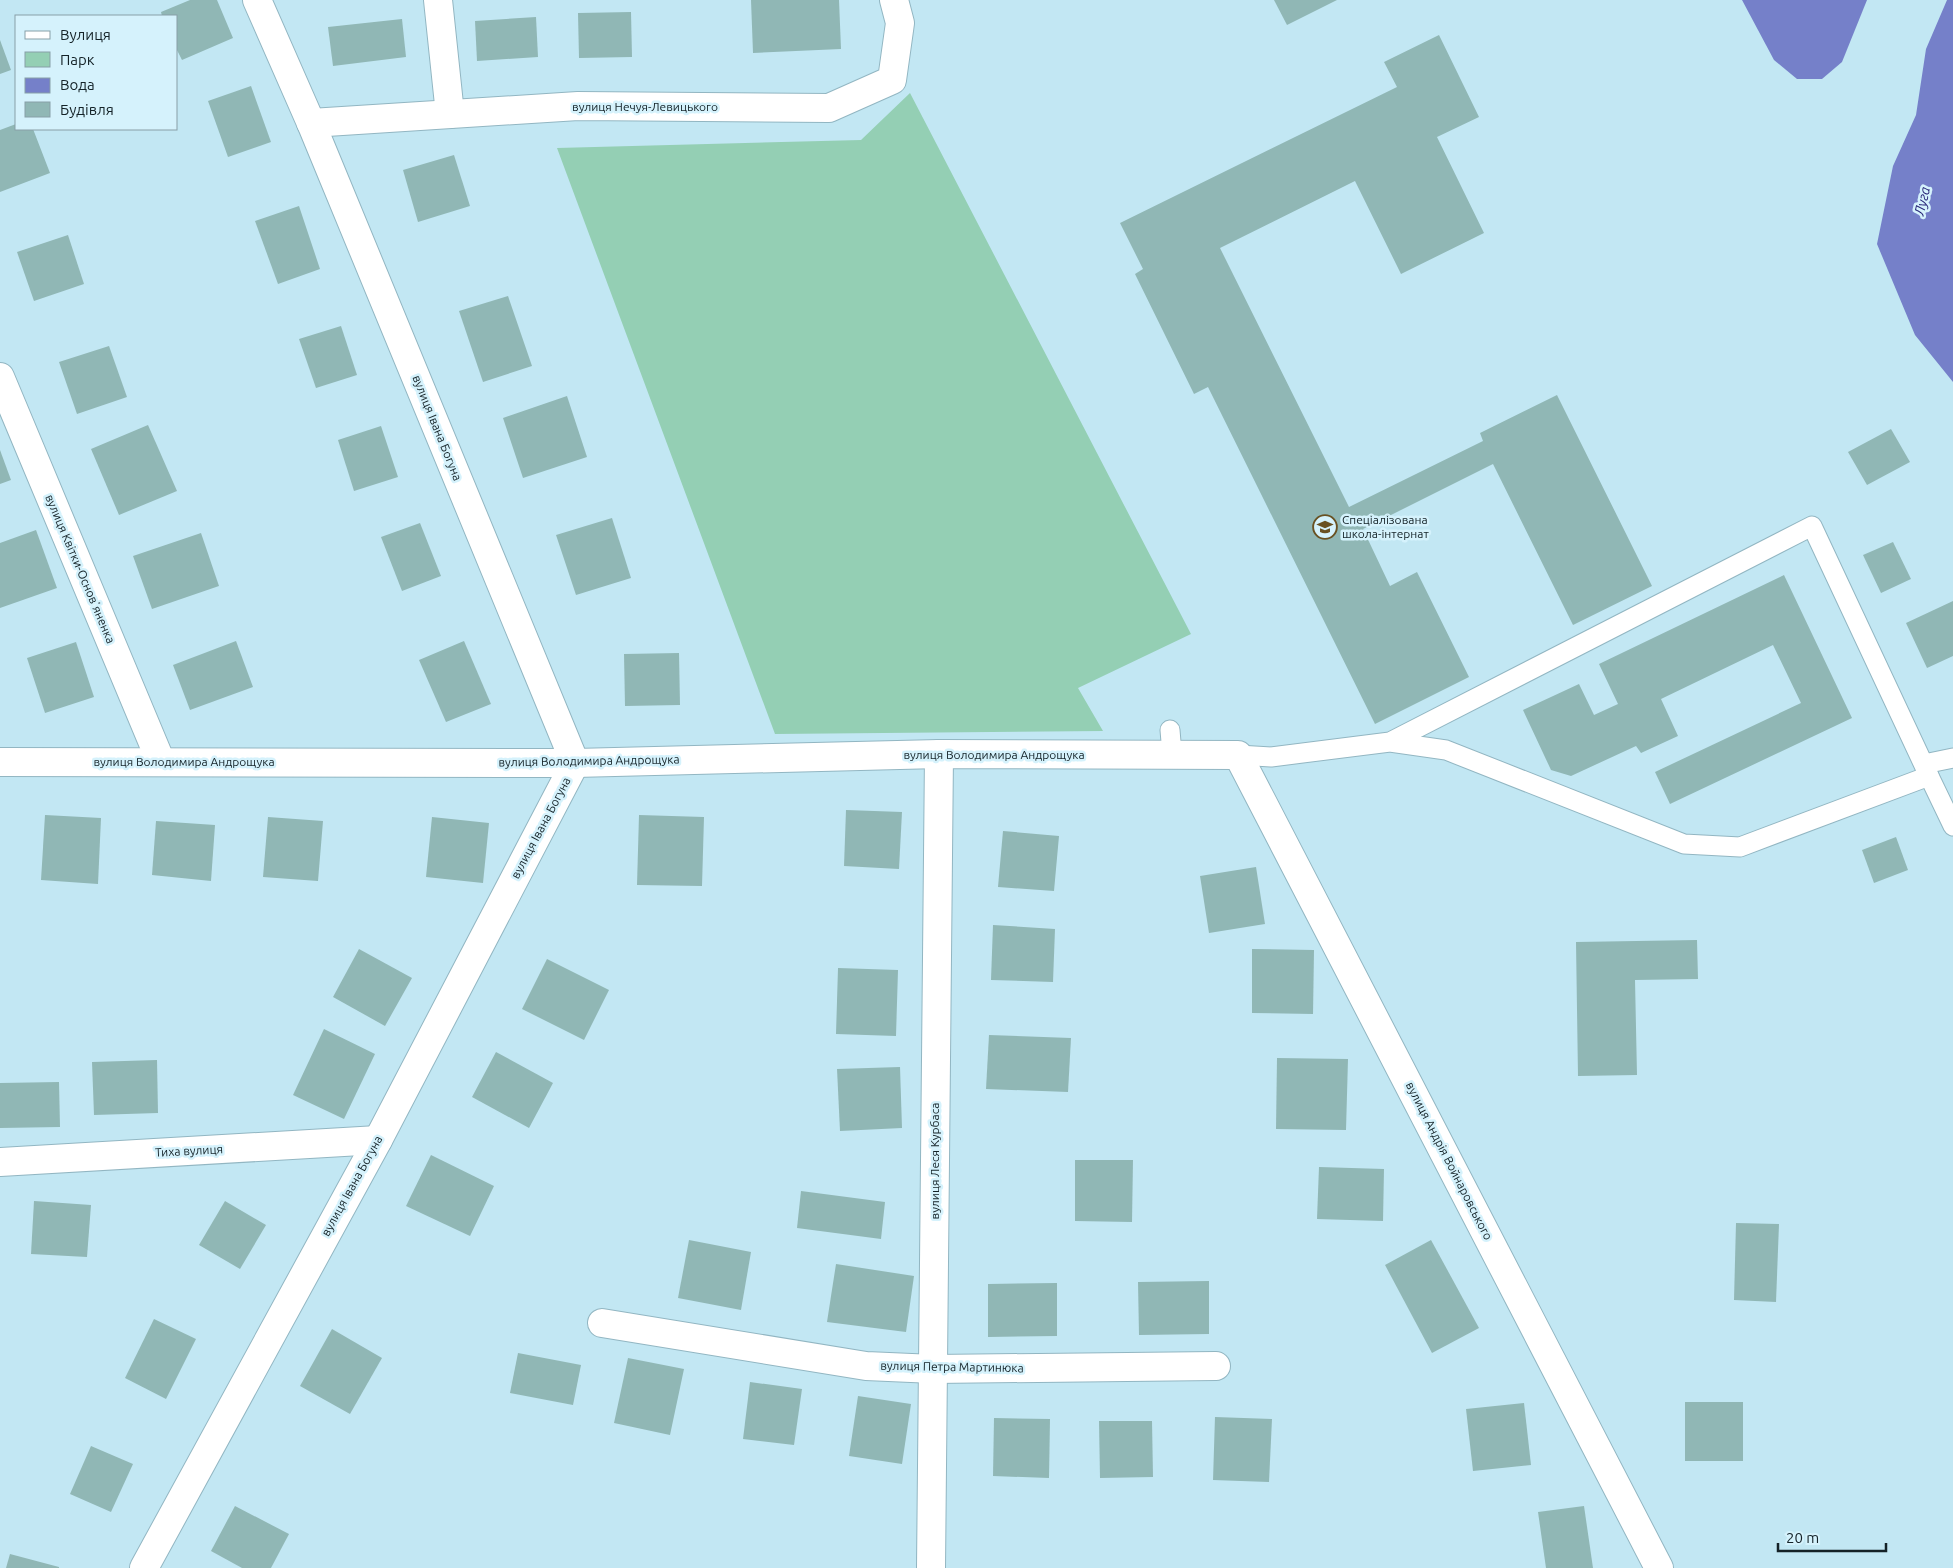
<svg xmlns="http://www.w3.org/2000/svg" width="1953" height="1568" viewBox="0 0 1953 1568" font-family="Ubuntu,sans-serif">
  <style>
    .green { fill: #94cfb4 }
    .water { fill: #7580c9 }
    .building { fill: #90b7b5 }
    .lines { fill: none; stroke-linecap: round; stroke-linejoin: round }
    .lane-casing { stroke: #92b6c2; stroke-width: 21 }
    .street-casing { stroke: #92b6c2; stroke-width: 30 }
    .lane { stroke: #fff; stroke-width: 19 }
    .street { stroke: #fff; stroke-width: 28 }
    .labels { text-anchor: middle; stroke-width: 5; stroke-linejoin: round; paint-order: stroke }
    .street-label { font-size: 12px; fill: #142227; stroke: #d5f2fc }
    .poi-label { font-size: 12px; fill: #142227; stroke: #d5f2fc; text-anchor: start }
    .water-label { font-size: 14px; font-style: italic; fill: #201d72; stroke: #d5f2fc }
  </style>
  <rect width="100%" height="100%" fill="#c2e7f3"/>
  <!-- green -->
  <polygon class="green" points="910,93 1191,634 1078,688 1103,731 775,734 557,148 861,140"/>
  <!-- water -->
  <g class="water">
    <polygon points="1742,0 1867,0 1842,62 1822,79 1797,79 1774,60"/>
    <polygon points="1947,0 1953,0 1953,382 1915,335 1877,244 1893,166 1916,115 1926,49"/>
  </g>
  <!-- building -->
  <g class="building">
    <polygon points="190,0 217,0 233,38 182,60 176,48 176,16 162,16 161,12"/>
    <polygon points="751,0 839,0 841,49 753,53"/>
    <polygon points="1274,0 1337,0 1287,25"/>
    <polygon points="631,12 632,57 579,58 578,13"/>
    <polygon points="536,17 538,57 477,61 475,21"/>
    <polygon points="402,19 406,57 333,66 328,27"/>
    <polygon points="1439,35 1479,117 1437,137 1484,233 1401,274 1355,181 1220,248 1349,507 1483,441 1480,433 1557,395 1652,586 1573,625 1493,464 1363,529 1390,586 1417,572 1469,677 1375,724 1208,387 1194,394 1135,274 1143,269 1120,223 1397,87 1384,62"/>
    <polygon points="0,40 11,70 0,74"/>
    <polygon points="251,86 271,142 228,157 208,101"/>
    <polygon points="16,124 16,129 33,129 50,173 0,192 0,130"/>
    <polygon points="454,155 470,206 418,222 403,170"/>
    <polygon points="299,206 320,269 278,284 255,221"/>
    <polygon points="68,235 84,284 34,301 17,252"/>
    <polygon points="508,296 532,366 483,382 459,311"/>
    <polygon points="341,326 357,375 316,388 299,339"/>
    <polygon points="109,346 127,397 77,414 59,362"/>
    <polygon points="567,396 587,457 523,478 503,418"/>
    <polygon points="148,425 177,491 119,515 91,449"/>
    <polygon points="381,426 398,477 354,491 338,440"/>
    <polygon points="1891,429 1910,462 1867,485 1848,452"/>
    <polygon points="0,450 11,480 0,484"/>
    <polygon points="612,518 631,578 576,595 556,535"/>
    <polygon points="420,523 441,576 402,591 381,537"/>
    <polygon points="36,530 57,588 0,608 0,543"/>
    <polygon points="201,533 219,586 152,609 133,556"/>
    <polygon points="1893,542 1911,579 1881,593 1863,555"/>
    <polygon points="1784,575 1852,718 1670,804 1655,772 1801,703 1773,645 1661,699 1678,736 1641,753 1636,746 1571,776 1551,770 1523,710 1579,684 1594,715 1618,704 1599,664"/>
    <polygon points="1953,601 1953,656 1927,668 1906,623"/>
    <polygon points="236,641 253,687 190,710 173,665"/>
    <polygon points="464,641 491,704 446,722 419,660"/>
    <polygon points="76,642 94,697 45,713 27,658"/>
    <polygon points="679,653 680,705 625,706 624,654"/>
    <polygon points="846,810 902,812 899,869 844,866"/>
    <polygon points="45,815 101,818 98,884 41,880"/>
    <polygon points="639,815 704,817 702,886 637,885"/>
    <polygon points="268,817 323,821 318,881 263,877"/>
    <polygon points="432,817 489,823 483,883 426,877"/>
    <polygon points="156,821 215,825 211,881 152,875"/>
    <polygon points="1003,831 1059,836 1054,891 998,887"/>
    <polygon points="1896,837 1908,870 1874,883 1862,850"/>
    <polygon points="1256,867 1265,924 1209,933 1200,876"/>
    <polygon points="993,925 1055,929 1053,982 991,980"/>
    <polygon points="1697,940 1698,979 1635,980 1637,1075 1578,1076 1576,942"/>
    <polygon points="359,949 412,978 385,1026 333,997"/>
    <polygon points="1252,949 1314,950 1313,1014 1252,1013"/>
    <polygon points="547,959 609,990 584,1040 522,1009"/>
    <polygon points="838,968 898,970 896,1036 836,1034"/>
    <polygon points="324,1029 375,1054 344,1119 293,1095"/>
    <polygon points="989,1035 1071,1038 1068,1092 986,1089"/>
    <polygon points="496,1052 553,1083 529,1128 472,1097"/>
    <polygon points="1277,1058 1348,1059 1346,1130 1276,1129"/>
    <polygon points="157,1060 158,1113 94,1115 92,1062"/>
    <polygon points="900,1067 902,1128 840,1131 837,1069"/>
    <polygon points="59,1082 60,1127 0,1128 0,1083"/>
    <polygon points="431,1155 494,1186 470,1236 406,1206"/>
    <polygon points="1075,1160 1133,1160 1132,1222 1075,1221"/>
    <polygon points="1319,1167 1384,1169 1383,1221 1317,1219"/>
    <polygon points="801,1191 885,1202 881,1239 797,1228"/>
    <polygon points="34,1201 91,1205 87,1257 31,1254"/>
    <polygon points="225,1201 266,1225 240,1269 199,1245"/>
    <polygon points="1736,1223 1779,1224 1776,1302 1734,1300"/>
    <polygon points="689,1240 751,1252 741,1310 678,1298"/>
    <polygon points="1431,1240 1479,1328 1432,1353 1385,1265"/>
    <polygon points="836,1264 914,1276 906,1332 827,1322"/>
    <polygon points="1209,1281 1209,1334 1139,1335 1138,1282"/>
    <polygon points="1057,1283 1057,1336 988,1337 988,1284"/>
    <polygon points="154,1319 196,1339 166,1399 125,1378"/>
    <polygon points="332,1329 382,1358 350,1414 300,1386"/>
    <polygon points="518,1353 581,1365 573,1405 510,1393"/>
    <polygon points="628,1358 684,1369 670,1435 614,1423"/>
    <polygon points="750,1382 802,1389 794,1445 743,1439"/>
    <polygon points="858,1396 911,1404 902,1464 849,1456"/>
    <rect x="1685" y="1402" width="58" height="59"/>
    <polygon points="1524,1403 1531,1465 1473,1471 1466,1409"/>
    <polygon points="1215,1417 1272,1419 1269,1482 1213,1480"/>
    <polygon points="994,1418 1050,1419 1049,1478 993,1476"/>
    <polygon points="1099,1421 1152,1421 1153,1477 1100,1478"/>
    <polygon points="91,1446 133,1464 111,1512 70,1494"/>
    <polygon points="235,1506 289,1534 271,1568 242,1568 211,1551"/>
    <polygon points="1584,1506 1593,1568 1546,1568 1538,1512"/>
    <polygon points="10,1554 59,1567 59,1568 6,1568"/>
  </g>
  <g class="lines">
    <!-- lane casing -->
    <g class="lane-casing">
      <g id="lane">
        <polyline points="1170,730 1172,754"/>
        <polyline points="1238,755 1271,757 1390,742 1812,526 1929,776 1740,847 1684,844 1446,750 1390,742"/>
        <polyline points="1924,764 1953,758"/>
        <polyline points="1929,776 1953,826"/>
      </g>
    </g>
    <!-- street casing -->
    <g class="street-casing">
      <g id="street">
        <polyline points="438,0 450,114"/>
        <polyline points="311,123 578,106 829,108 892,80 900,23 894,0"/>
        <polyline points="0,377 161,762"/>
        <polyline points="0,762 575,763 939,754 1238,755 1659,1568"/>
        <polyline points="0,1162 378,1140"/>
        <polyline points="602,1323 866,1366 934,1369 1216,1366"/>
        <polyline points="144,1568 378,1140 575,763 311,123 257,0"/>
        <polyline points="931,1568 939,754"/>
      </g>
    </g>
    <!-- lane -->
    <use href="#lane" class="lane"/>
    <!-- street -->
    <use href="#street" class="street"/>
  </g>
  <!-- icons -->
  <defs>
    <g id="school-ring" transform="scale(1.25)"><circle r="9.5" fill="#d5f2fc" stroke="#695122" stroke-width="1.5"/><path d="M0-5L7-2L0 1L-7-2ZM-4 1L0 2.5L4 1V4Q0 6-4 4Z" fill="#695122"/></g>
  </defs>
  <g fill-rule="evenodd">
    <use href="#school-ring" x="1325" y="527"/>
  </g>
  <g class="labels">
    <!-- street labels -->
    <g class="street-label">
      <text x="645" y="111">вулиця Нечуя-Левицького</text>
      <text transform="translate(437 428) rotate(68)" y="4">вулиця Івана Богуна</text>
      <text transform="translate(80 569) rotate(67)" y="4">вулиця Квітки-Основʼяненка</text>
      <text x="994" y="759">вулиця Володимира Андрощука</text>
      <text transform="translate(589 761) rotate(-1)" y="4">вулиця Володимира Андрощука</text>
      <text x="184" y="766">вулиця Володимира Андрощука</text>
      <text transform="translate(541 828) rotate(-62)" y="4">вулиця Івана Богуна</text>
      <text transform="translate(189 1151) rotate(-3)" y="4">Тиха вулиця</text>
      <text transform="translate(935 1161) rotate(-90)" y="4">вулиця Леся Курбаса</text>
      <text transform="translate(1449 1161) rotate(63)" y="4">вулиця Андрія Войнаровського</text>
      <text transform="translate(352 1186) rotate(-61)" y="4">вулиця Івана Богуна</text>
      <text transform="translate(952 1367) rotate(1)" y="4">вулиця Петра Мартинюка</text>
    </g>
    <!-- poi labels -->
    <g class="poi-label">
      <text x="1342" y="524">Спеціалізована<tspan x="1342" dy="14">школа-інтернат</tspan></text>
    </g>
    <!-- water labels -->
    <g class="water-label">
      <text transform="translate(1922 201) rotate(-77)" y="5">Луга</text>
    </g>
  </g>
  <!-- legend -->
  <rect x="15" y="15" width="162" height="115" fill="#d5f2fc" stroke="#889fa7"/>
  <rect x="25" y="31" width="25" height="8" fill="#ffffff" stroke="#889fa7"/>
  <text x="60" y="40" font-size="15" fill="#142227">Вулиця</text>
  <rect x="25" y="52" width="25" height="15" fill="#94cfb4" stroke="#889fa7"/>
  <text x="60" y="65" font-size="15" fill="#142227">Парк</text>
  <rect x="25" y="78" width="25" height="15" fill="#7580c9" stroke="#889fa7"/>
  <text x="60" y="90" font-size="15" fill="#142227">Вода</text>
  <rect x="25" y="102" width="25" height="15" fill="#90b7b5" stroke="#889fa7"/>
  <text x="60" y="115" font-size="15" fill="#142227">Будівля</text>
  <!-- scale -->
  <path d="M1778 1543v8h108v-8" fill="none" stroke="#142227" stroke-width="2.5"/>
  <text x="1786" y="1543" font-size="15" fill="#142227" stroke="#d5f2fc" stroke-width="4" paint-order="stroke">20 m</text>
</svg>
